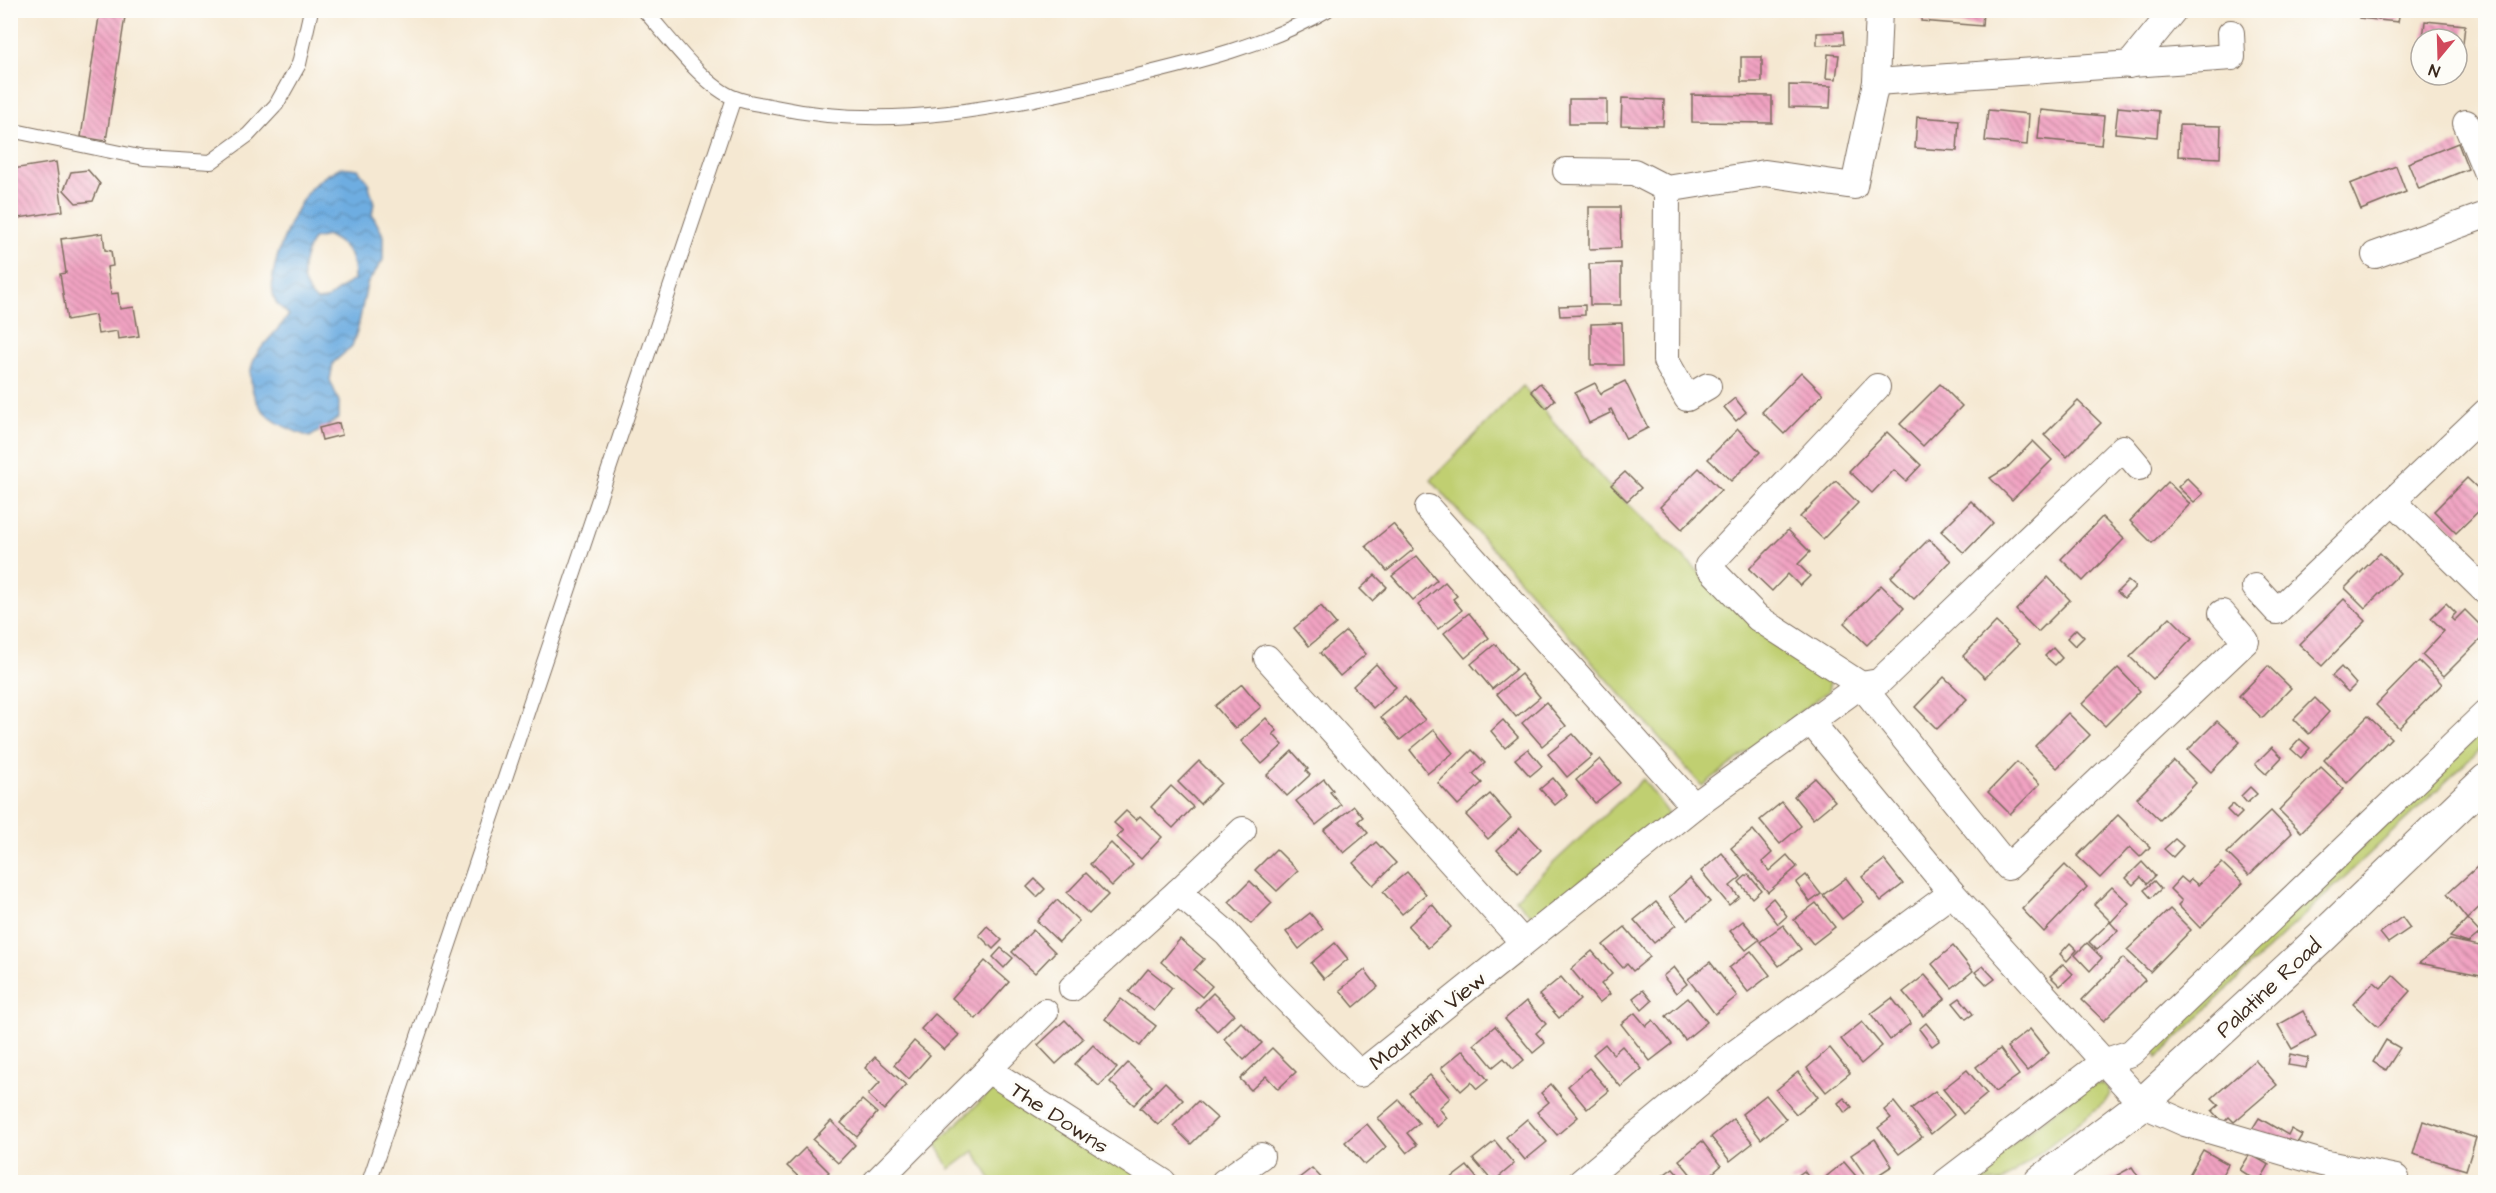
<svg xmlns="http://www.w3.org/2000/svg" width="2496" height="1193" viewBox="0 0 2496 1193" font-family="'Architects Daughter',sans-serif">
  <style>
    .green { fill: #c0cf71; stroke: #7e7c48; stroke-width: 1.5 }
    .water { fill: url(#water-waves); stroke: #546c80; stroke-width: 1.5; fill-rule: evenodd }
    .building { fill: url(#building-back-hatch) }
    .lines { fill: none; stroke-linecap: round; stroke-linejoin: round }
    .service-casing { stroke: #7c6c5d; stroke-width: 16 }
    .minor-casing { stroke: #7c6c5d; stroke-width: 28 }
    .tertiary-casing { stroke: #7c6c5d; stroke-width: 34 }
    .service { stroke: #fff; stroke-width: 14 }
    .minor { stroke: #fff; stroke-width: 26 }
    .tertiary { stroke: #fff; stroke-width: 32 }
    .labels { text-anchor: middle; stroke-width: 6; stroke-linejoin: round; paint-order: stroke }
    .street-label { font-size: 22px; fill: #3b2a1e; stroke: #fdfcf7 }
  </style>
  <defs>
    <pattern id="water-waves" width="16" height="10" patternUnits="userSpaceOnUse" patternTransform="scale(1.5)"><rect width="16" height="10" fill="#6eade1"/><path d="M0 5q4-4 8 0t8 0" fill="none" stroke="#5c8db6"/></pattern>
    <pattern id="building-back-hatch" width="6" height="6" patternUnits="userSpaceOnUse" patternTransform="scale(1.5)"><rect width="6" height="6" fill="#f1a3c2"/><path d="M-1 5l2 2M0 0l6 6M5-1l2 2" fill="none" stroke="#c4859d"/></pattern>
  </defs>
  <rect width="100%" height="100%" fill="#fdfcf7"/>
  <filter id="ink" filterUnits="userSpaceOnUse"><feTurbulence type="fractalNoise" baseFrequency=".0167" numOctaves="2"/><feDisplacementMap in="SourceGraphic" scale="12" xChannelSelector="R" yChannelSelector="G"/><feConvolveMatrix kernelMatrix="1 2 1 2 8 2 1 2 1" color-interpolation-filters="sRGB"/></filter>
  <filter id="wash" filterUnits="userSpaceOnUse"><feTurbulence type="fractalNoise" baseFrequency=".008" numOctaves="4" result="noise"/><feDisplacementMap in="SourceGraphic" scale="24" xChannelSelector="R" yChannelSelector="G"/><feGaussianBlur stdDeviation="1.35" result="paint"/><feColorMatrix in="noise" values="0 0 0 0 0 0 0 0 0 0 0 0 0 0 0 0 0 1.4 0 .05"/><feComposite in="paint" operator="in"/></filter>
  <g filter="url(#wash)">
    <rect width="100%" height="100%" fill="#f5e8d2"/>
    <!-- green -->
    <g class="green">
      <polygon points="1523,386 1606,483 1694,567 1753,623 1831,677 1828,691 1702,786 1431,480"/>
      <polygon points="2485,729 2485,745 2265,952 2157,1058 2155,1052 2156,1043"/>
      <polygon points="1643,779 1669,814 1534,918 1515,899"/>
      <polygon points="2101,1084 2107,1087 2110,1094 2105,1102 2002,1182 1963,1182 2089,1085"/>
      <polygon points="998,1091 1152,1182 993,1182 974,1151 950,1169 936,1144 989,1093"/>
    </g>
    <!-- water -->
    <path class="water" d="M341,167L358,169L368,182L374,203L372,214L383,235V260L367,284L358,328L352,346L333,363L330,380L339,402V418L310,437C281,427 254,415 251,381C249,371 253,359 259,351C269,338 279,329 289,315C285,311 278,306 276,302C262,278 294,207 311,188C319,179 330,173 341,167ZM328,236C349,247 354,256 354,279L325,300L317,301C296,283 301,261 313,239Z"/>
    <g id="blocks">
      <!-- building -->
      <g class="building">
        <polygon points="100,10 126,10 106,141 81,137"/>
        <polygon points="1922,10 1983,10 1982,26 1921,21"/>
        <polygon points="1991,10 2048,10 2048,16"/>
        <polygon points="2359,10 2400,10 2398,22 2359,18"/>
        <polygon points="2425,21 2465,25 2462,53 2457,53 2457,39 2423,39"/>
        <polygon points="1843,32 1844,44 1817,45 1817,33"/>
        <polygon points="1828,54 1839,55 1836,79 1826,78"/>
        <rect x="1741" y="57" width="21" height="25"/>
        <polygon points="1789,85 1831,86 1830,108 1789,107"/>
        <polygon points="1692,95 1772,96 1772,123 1692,122"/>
        <polygon points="1622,98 1664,100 1663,126 1621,125"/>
        <rect x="1569" y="99" width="38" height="25"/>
        <polygon points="2118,107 2159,111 2157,137 2115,133"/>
        <polygon points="1988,110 2029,114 2027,145 1985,141"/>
        <polygon points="2041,110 2104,116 2101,145 2038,139"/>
        <polygon points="1917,117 1959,120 1957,151 1915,148"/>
        <polygon points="2179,125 2221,126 2220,158 2178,156"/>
        <polygon points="2458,143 2468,169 2419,189 2408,163"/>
        <polygon points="56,162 63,211 19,218 12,169"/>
        <polygon points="2396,166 2406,192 2361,210 2350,184"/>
        <polygon points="88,170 100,184 93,201 76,203 64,190 71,172"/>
        <polygon points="1589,207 1620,207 1621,248 1589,249"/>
        <polygon points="103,233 105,250 111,251 113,266 107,267 111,294 118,293 120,309 134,307 139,336 118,339 117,331 98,334 95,315 67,320 60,274 66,273 61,239"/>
        <polygon points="1621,263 1621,305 1590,305 1589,264"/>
        <polygon points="1585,305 1585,315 1560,316 1559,306"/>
        <polygon points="1622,323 1623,365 1591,365 1591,324"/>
        <polygon points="1801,372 1823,394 1784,434 1762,412"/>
        <polygon points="1625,381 1648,428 1626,439 1611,409 1609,410 1610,413 1589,423 1575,393 1595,383 1601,395 1603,392"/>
        <polygon points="1540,383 1555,400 1546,408 1531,391"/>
        <polygon points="1940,384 1962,406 1923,446 1900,424"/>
        <polygon points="1735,398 1746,412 1736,421 1724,407"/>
        <polygon points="2078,401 2101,423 2067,457 2044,435"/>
        <polygon points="339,423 342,435 322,440 319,428"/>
        <polygon points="1738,429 1760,452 1731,481 1708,459"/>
        <polygon points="1887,432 1921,465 1906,481 1894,470 1872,493 1849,471"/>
        <polygon points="2033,441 2052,460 2012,500 1990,478 2008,467"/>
        <polygon points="1699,468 1721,490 1682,529 1660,507"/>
        <polygon points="1625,472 1641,488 1627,501 1611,485"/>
        <polygon points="2187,478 2203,494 2194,502 2178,487"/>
        <polygon points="2467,478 2486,496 2486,504 2456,533 2434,511"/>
        <polygon points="1836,481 1858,503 1823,539 1800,517"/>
        <polygon points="2168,482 2190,504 2152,543 2130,521"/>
        <polygon points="1971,501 1993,523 1964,553 1941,531"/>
        <polygon points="2102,517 2124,539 2083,581 2061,559"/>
        <polygon points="1393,524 1414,549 1387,571 1366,546"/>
        <polygon points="1788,530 1810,552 1798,564 1810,576 1800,586 1788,574 1772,591 1749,569"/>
        <polygon points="1929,539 1951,561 1914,599 1891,577"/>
        <polygon points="2380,553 2400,573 2365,608 2345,588"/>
        <polygon points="1417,556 1437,580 1413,600 1392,576"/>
        <polygon points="1375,575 1387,587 1372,601 1360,589"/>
        <polygon points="2048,577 2070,600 2038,632 2016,610"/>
        <polygon points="2128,581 2135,587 2124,598 2117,592"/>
        <polygon points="1445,582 1457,596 1453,599 1462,610 1438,629 1418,605"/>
        <polygon points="1881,585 1904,608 1867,645 1844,623"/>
        <polygon points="2344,599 2366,621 2322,666 2299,644"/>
        <polygon points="2446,603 2456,613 2451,618 2454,621 2465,610 2486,631 2486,634 2444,676 2422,655 2444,631 2431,618"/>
        <polygon points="1321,606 1336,624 1309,646 1294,628"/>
        <polygon points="1469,613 1489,638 1465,658 1444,633"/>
        <polygon points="2170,617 2192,639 2153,679 2130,657"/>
        <polygon points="1996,622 2019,644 1985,678 1963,656"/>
        <polygon points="2076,629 2084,637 2075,646 2067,638"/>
        <polygon points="1346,631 1366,654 1340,676 1320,653"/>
        <polygon points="1495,644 1516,669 1492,689 1471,664"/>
        <polygon points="2053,648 2062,658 2055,665 2045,656"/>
        <polygon points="2419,661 2442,684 2399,728 2376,705"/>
        <polygon points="1376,664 1396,687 1373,708 1353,686"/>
        <polygon points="2268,666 2291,688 2262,718 2239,696"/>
        <polygon points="2341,667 2356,684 2348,692 2332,676"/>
        <polygon points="2118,668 2140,691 2105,726 2082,704"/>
        <polygon points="1521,674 1540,697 1516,717 1497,694"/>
        <polygon points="1944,677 1967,699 1937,729 1915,707"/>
        <polygon points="1242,684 1261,707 1235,729 1215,706"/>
        <polygon points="1405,697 1425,720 1400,740 1381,717"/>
        <polygon points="2315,698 2329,712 2309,734 2294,719"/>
        <polygon points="1546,702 1566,726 1542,746 1522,723"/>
        <polygon points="2068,713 2090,735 2057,768 2035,746"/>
        <polygon points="2368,716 2391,738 2347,783 2324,760"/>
        <polygon points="1266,718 1277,731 1273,734 1283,745 1262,764 1241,741"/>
        <polygon points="1503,720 1518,737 1505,748 1491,731"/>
        <polygon points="2217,721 2240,742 2211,772 2188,750"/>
        <polygon points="1434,730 1453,753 1428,773 1410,750"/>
        <polygon points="1573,734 1592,756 1567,777 1548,754"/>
        <polygon points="2300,739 2310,748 2301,758 2291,749"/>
        <polygon points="2272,747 2282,757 2266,774 2255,764"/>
        <polygon points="1528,749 1542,766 1530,776 1515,759"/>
        <polygon points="1472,750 1485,763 1473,774 1482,783 1458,805 1438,783"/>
        <polygon points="1292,751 1308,769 1306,771 1310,775 1287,796 1267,775"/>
        <polygon points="1600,759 1620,783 1595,803 1576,780"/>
        <polygon points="1199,761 1221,783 1200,804 1178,782"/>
        <polygon points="2174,761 2196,783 2160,820 2137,798"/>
        <polygon points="2017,762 2040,784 2010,814 1988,792"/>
        <polygon points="2321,767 2344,789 2301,832 2279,810"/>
        <polygon points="1553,778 1567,795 1555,805 1540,789"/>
        <polygon points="1815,778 1835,801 1813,819 1794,796"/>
        <polygon points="1324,779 1333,790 1330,792 1341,805 1316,825 1296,801"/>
        <polygon points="1171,786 1193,807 1173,828 1151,807"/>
        <polygon points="2250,787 2257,794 2247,803 2241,796"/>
        <polygon points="1490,794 1511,818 1488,839 1466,815"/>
        <polygon points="1782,802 1801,826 1780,844 1760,820"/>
        <polygon points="2233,804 2242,813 2236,819 2227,810"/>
        <polygon points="1354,806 1363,817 1358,821 1368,833 1344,853 1324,830"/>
        <polygon points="1126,811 1136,820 1140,816 1162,837 1141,859 1117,837 1123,831 1114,823"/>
        <polygon points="2271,811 2292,833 2249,875 2227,853"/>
        <polygon points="2118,815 2150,847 2140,857 2130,847 2100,878 2077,856"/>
        <polygon points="1520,828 1541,850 1518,872 1497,850"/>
        <polygon points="1753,830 1772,853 1762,862 1769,871 1787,855 1797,867 1768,892 1731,848"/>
        <polygon points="2175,839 2183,846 2173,857 2164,849"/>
        <polygon points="1376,842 1396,863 1373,885 1353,863"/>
        <polygon points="1111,843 1133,865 1112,886 1090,864"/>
        <polygon points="1276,849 1298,871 1277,891 1255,870"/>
        <polygon points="1722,853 1741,877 1730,886 1739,897 1729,905 1701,871"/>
        <polygon points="2486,859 2486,901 2467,919 2480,933 2468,943 2450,937 2467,919 2447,894"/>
        <polygon points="1884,860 1903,884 1881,901 1862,877"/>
        <polygon points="2142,862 2155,876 2147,884 2141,877 2133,885 2126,878"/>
        <polygon points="2222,863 2243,883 2200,928 2178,905 2182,901 2170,889 2181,877 2188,883 2191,879 2198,885"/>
        <polygon points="2065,865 2087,887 2044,932 2022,909"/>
        <polygon points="1407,872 1426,894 1402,914 1383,892"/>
        <polygon points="1086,873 1108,895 1089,914 1067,893"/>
        <polygon points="1748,874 1761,890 1752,898 1739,882"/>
        <polygon points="1806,875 1821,894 1810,902 1796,883"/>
        <polygon points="1690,878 1710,902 1688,920 1669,897"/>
        <polygon points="1846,878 1864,902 1842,919 1823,895"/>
        <polygon points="1035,879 1045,889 1037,897 1027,887"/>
        <polygon points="1250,881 1272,903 1251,924 1229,902"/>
        <polygon points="2154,881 2161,889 2151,898 2144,890"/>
        <polygon points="2112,887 2129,903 2111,922 2094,905"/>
        <polygon points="1773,898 1787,916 1778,924 1764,906"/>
        <polygon points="1057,900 1079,921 1059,942 1037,921"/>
        <polygon points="1656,902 1676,925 1654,943 1634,920"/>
        <polygon points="1816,903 1835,927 1813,944 1794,920"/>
        <polygon points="1432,904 1451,927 1428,948 1408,926"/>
        <polygon points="2170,909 2191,930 2150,972 2127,950"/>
        <polygon points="1310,913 1323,929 1299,949 1286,932"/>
        <polygon points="2402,917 2410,928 2388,943 2380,933"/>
        <polygon points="1743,921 1759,940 1746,950 1730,931"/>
        <polygon points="2110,922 2118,931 2097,950 2089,942"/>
        <polygon points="1783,925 1801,949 1779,966 1760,942"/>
        <polygon points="987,926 1002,940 993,949 979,935"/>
        <polygon points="1625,927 1650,957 1633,971 1627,964 1623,968 1603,945"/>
        <polygon points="1033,930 1055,952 1035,973 1012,952"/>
        <polygon points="1180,939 1204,959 1194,970 1212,986 1202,997 1161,962"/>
        <polygon points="2450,940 2485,947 2481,975 2419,963"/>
        <polygon points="1335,943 1348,959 1324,979 1311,963"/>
        <polygon points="2070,943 2077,950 2067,961 2060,954"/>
        <polygon points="2087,943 2102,958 2090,971 2075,955"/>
        <polygon points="1953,946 1973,971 1952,988 1932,964"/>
        <polygon points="1001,948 1013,958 1004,968 993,957"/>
        <polygon points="1592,951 1612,974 1601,984 1610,994 1599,1003 1571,969"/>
        <polygon points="1751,951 1770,975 1748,992 1729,968"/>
        <polygon points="2123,958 2145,980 2104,1021 2082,1000"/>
        <polygon points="985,961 1009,982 976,1019 952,998"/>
        <polygon points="1710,962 1737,996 1715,1014 1688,979"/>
        <polygon points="2063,964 2073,974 2060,986 2050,976"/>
        <polygon points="1983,966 1995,979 1987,985 1975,972"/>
        <polygon points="1674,967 1687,984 1676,993 1663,976"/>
        <polygon points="1148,969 1172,988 1154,1011 1129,992"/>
        <polygon points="1365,970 1378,987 1354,1007 1340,990"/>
        <polygon points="1925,975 1945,999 1923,1016 1903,992"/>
        <polygon points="2393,975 2410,991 2378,1027 2353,1004 2374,982 2381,988"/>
        <polygon points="1561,977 1580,1000 1559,1018 1539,995"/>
        <polygon points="1643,990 1652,1001 1642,1010 1633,998"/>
        <polygon points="1213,993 1234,1014 1217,1031 1196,1010"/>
        <polygon points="1688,998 1707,1022 1685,1040 1666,1016"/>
        <polygon points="1892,998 1911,1023 1890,1040 1871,1014"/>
        <polygon points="1960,998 1973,1014 1966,1019 1953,1003"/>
        <polygon points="1121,999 1156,1026 1140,1046 1105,1019"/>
        <polygon points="1526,1001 1546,1024 1536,1033 1545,1043 1533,1053 1505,1019"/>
        <polygon points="2303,1011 2316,1036 2292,1049 2278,1025"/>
        <polygon points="1635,1013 1646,1026 1653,1020 1672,1044 1650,1061 1621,1024"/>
        <polygon points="935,1014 959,1035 944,1050 921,1029"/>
        <polygon points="1065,1020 1083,1039 1056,1064 1038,1045"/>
        <polygon points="1241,1022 1262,1043 1244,1060 1224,1039"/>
        <polygon points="1862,1022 1882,1046 1861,1064 1841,1039"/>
        <polygon points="1926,1023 1940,1040 1932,1046 1919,1029"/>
        <polygon points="1495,1026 1524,1060 1513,1069 1504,1058 1493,1067 1474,1044"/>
        <polygon points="2030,1029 2049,1053 2027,1071 2007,1047"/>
        <polygon points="2386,1040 2400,1048 2386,1070 2373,1062"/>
        <polygon points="914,1041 930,1055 909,1079 894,1065"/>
        <polygon points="1605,1044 1613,1054 1622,1046 1642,1069 1621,1087 1593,1054"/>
        <polygon points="1093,1045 1117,1068 1099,1086 1075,1064"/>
        <polygon points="1272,1048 1296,1072 1278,1089 1266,1076 1251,1090 1240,1079"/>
        <polygon points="1830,1048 1850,1073 1826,1092 1807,1068"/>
        <polygon points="2000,1049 2019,1075 1995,1092 1976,1067"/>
        <polygon points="1463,1050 1488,1080 1477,1089 1471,1082 1461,1091 1441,1068"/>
        <polygon points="2290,1054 2308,1058 2306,1068 2288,1065"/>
        <polygon points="875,1057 906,1085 884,1110 868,1095 880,1082 865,1068"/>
        <polygon points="2255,1060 2277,1085 2234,1122 2229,1117 2223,1123 2212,1111 2219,1105 2212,1098"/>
        <polygon points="1128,1063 1152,1086 1134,1105 1110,1082"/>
        <polygon points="1589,1068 1609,1091 1587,1109 1568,1086"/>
        <polygon points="1967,1070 1987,1094 1963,1114 1943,1089"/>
        <polygon points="1798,1072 1818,1097 1796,1114 1776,1090"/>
        <polygon points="1430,1075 1450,1098 1439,1108 1447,1118 1437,1127 1409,1093"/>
        <polygon points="1165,1082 1183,1100 1158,1125 1140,1108"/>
        <polygon points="1551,1084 1578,1117 1557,1135 1537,1112 1549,1102 1541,1093"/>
        <polygon points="1935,1091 1954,1115 1931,1134 1911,1109"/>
        <polygon points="1766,1095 1786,1119 1761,1139 1742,1114"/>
        <polygon points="1844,1098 1852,1107 1845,1113 1838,1103"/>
        <polygon points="862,1100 877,1113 857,1137 841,1123"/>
        <polygon points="1399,1100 1419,1123 1407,1133 1417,1145 1407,1153 1378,1118"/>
        <polygon points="1198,1101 1217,1118 1191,1144 1173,1126"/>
        <polygon points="1894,1102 1922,1137 1899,1154 1878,1128 1891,1118 1884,1110"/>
        <polygon points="2259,1118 2288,1135 2291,1129 2302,1135 2294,1148 2251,1131"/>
        <polygon points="1527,1119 1547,1142 1525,1160 1506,1137"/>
        <polygon points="1733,1119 1753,1143 1730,1161 1711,1137"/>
        <polygon points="831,1121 855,1145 838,1163 813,1140"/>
        <polygon points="2423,1121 2476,1138 2466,1170 2413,1154"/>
        <polygon points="1367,1124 1386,1147 1365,1165 1345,1142"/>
        <polygon points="1875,1139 1892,1166 1869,1181 1851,1155"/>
        <polygon points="1495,1141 1514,1164 1493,1182 1473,1159"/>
        <polygon points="1702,1141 1721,1166 1707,1178 1711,1182 1697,1182 1679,1160"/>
        <polygon points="805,1148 829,1172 818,1182 804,1182 787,1166"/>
        <polygon points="2203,1150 2228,1164 2218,1182 2185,1182"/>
        <polygon points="2250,1154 2269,1165 2259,1182 2240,1170"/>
        <polygon points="1844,1162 1861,1182 1824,1182 1822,1180"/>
        <polygon points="1467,1166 1480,1182 1446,1182"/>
        <polygon points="2132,1167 2142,1182 2105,1182"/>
        <polygon points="1312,1168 1325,1182 1294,1182"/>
        <polygon points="1673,1168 1685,1182 1654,1182"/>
        <polygon points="1804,1171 1812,1182 1789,1182"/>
      </g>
    </g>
  </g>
  <g filter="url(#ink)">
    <use href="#blocks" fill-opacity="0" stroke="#7c6c5d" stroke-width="1.5"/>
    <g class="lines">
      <!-- service casing -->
      <g class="service-casing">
        <g id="service">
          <path d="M644,10C667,35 704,87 735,98C747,103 762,104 775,107C891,132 1003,107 1116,81C1187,64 1264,47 1327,10"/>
          <polyline points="10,130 144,158 211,162 248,135 276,105 299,64 311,10"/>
          <polyline points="369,1182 734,98"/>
        </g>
      </g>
      <!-- minor casing -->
      <g class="minor-casing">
        <g id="minor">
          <polyline points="2129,65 2174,10"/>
          <polyline points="1876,82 2232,57 2231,33"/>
          <polyline points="2466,123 2486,171"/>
          <polyline points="1566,171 1634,172 1667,189"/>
          <polyline points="2375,255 2486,215"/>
          <polyline points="1708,386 1687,398 1666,361 1667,189 1765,173 1854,186 1876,82 1879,10"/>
          <polyline points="1877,387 1708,566 1758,618 1861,685 2008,867 2246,641 2222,613"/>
          <polyline points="2393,501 2486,592"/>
          <polyline points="1428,508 1694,806"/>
          <polyline points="2255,587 2277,611 2486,412"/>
          <polyline points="1267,658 1523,942"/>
          <polyline points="1811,722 1952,893 2142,1104 2185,1123 2322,1163 2396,1178"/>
          <polyline points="1178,892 1243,830"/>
          <polyline points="1072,988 1178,892 1226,933 1272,985 1360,1074 1694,806 1861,685 1879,682 2123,448 2139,467"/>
          <polyline points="988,1070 1045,1012"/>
          <polyline points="876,1182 988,1070 1163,1182"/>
          <polyline points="1224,1182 1261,1156"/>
          <polyline points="1581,1182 1734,1054 1952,893"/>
          <polyline points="1946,1182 2103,1062 2131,1053 2486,713"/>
        </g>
      </g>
      <!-- tertiary casing -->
      <g class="tertiary-casing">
        <polyline id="tertiary" points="2040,1182 2142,1104 2320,939 2486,780"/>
      </g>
      <!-- service -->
      <use href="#service" class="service"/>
      <!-- minor -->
      <use href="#minor" class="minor"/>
      <!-- tertiary -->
      <use href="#tertiary" class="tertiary"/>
    </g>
  </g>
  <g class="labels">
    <!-- street labels -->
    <g class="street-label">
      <text transform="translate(2268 987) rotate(-43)" y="8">Palatine Road</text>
      <text transform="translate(1427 1020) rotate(-39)" y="8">Mountain View</text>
      <text transform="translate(1060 1117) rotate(33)" y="8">The Downs</text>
    </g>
  </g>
  <!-- margin -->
  <rect width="2496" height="1193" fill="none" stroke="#fdfcf7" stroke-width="36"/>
  <!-- north arrow -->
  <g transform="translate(2439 57) rotate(199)"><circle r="28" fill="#fdfcf7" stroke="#afa8a0" stroke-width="1.5"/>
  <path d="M0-4.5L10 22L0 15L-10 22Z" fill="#d1495b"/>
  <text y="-9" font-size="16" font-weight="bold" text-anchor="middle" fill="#3b2a1e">N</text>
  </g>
</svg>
